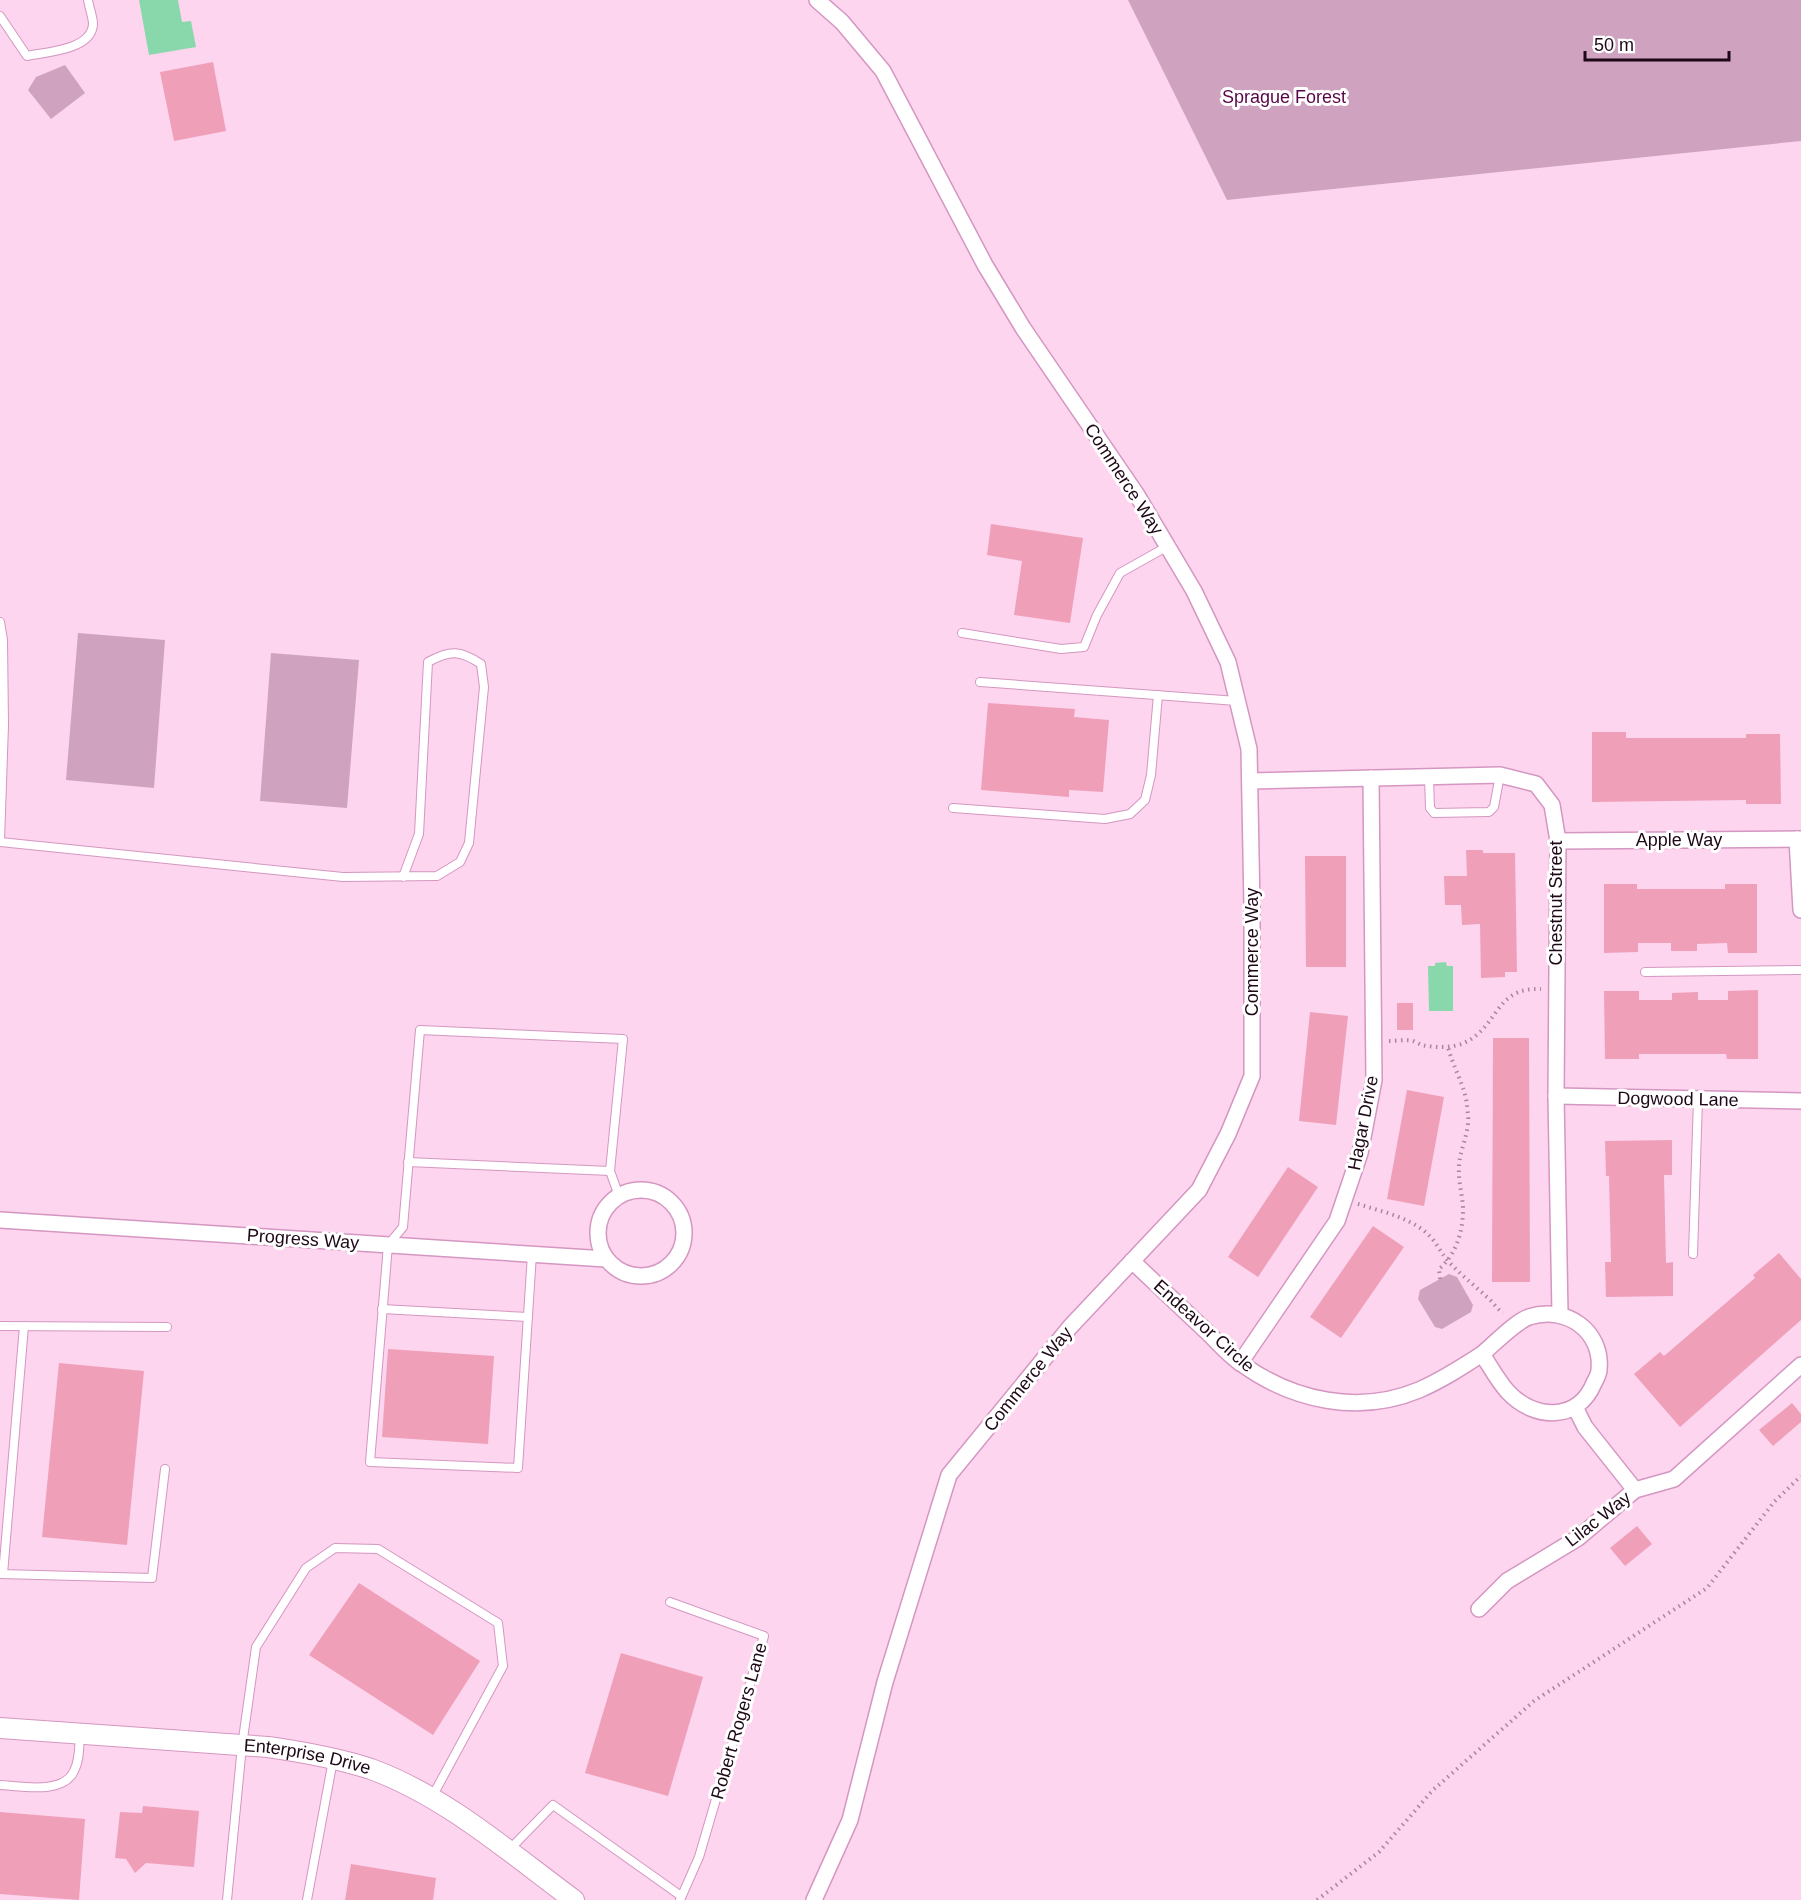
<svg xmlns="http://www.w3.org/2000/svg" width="1801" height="1900" viewBox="0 0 1801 1900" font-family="Helvetica,sans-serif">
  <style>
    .green { fill: #cfa3c0 }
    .water { fill: #88d8ac }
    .building { fill: #f09fb9 }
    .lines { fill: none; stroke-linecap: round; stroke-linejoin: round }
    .service-casing { stroke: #d596c1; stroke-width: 10 }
    .minor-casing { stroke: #d596c1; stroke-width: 18 }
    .tertiary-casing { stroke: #d596c1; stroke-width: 22 }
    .path { stroke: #a8879d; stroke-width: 4; stroke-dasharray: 1.5 4.5; stroke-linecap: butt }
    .service { stroke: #fff; stroke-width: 8 }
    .minor { stroke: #fff; stroke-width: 15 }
    .tertiary { stroke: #fff; stroke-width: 20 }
    .labels { text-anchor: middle; stroke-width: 6; stroke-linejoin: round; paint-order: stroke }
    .park-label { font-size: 18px; fill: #580547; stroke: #fff }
    .street-label { font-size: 18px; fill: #1e0818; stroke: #fff }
  </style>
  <rect width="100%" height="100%" fill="#fdd5ef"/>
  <!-- green -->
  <g class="green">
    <polygon points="1128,0 1801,0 1801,141 1227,200"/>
    <polygon points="65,65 85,93 51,119 28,90 36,77"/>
    <polygon points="78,633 165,640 154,788 66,780"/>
    <polygon points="271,653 359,660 347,808 260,801"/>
    <polygon points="1449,1274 1457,1277 1473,1305 1471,1312 1442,1329 1435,1327 1418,1299 1420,1290"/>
  </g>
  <!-- water -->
  <g class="water">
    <polygon points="139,0 178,0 182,22 191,21 196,47 149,55"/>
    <polygon points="1446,962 1447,966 1453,966 1453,1011 1429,1011 1428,966 1435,966 1435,963"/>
  </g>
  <!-- building -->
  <g class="building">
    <polygon points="213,62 226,131 174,141 160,72"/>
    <polygon points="991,524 1083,538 1070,623 1014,615 1022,561 987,555"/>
    <polygon points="988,703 1075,709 1074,717 1109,720 1103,792 1069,790 1069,797 981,790"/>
    <polygon points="1592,732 1626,732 1626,738 1746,738 1746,734 1780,734 1781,804 1746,804 1746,800 1592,802"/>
    <polygon points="1466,850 1483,850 1483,853 1515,853 1517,972 1505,972 1505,977 1481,978 1480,924 1462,925 1461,905 1445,905 1444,876 1467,876"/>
    <polygon points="1305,856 1346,856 1346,967 1306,967"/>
    <polygon points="1604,884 1637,884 1637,889 1725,889 1725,884 1757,884 1757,953 1728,953 1727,943 1697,944 1697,951 1671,951 1671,943 1638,943 1638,952 1604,953"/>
    <polygon points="1758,990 1758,1059 1727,1059 1726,1054 1639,1054 1639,1059 1605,1059 1604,991 1639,991 1639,1000 1672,1000 1672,993 1698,992 1698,1000 1728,1000 1728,991"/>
    <rect x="1397" y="1003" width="16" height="27"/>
    <polygon points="1310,1012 1348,1016 1336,1125 1299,1121"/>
    <polygon points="1493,1038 1529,1038 1530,1282 1492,1282"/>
    <polygon points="1407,1090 1444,1097 1424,1206 1387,1199"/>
    <polygon points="1672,1140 1672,1175 1664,1175 1666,1263 1673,1262 1673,1296 1606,1297 1605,1262 1611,1262 1609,1176 1606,1176 1605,1141"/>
    <polygon points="1288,1167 1318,1187 1258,1277 1228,1257"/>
    <polygon points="1373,1226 1404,1247 1341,1338 1310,1317"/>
    <polygon points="1779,1253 1801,1279 1801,1320 1680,1427 1634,1374 1660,1352 1664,1356 1755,1278 1753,1275"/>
    <polygon points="388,1349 494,1356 488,1444 382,1437"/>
    <polygon points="59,1363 144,1371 127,1545 42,1537"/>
    <polygon points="1792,1403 1801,1414 1801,1422 1773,1446 1759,1430"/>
    <polygon points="1637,1526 1652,1544 1625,1566 1610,1548"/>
    <polygon points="359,1583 480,1661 433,1735 309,1655"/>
    <polygon points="621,1653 703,1677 668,1796 585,1773"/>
    <polygon points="143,1806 199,1811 194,1867 146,1863 135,1873 126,1859 115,1858 120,1812 142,1813"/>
    <polygon points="0,1812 85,1819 79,1900 0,1894"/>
    <polygon points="351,1864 436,1878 433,1900 345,1900"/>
  </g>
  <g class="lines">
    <!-- service casing -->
    <g class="service-casing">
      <g id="service">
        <path d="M0,16L27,56C46,52 92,50 93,24C93,17 89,7 88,0"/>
        <polyline points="0,622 3,640 4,725 0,841"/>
        <polyline points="962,633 1061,649 1084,647 1097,615 1120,573 1168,546"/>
        <polyline points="980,682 1237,701"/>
        <polyline points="1429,777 1430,808 1434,813 1489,812 1494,807 1500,775"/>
        <polyline points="953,808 1105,819 1130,814 1145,800 1151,775 1158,695"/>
        <path d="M0,842L343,877L437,876L460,862L469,843L484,687L481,664C460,650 450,650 428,662L419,834L403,877"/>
        <polyline points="1645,972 1801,970"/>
        <polyline points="408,1162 610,1171"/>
        <polyline points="532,1254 518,1468 370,1462 388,1245 403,1227 420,1030 623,1039 610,1171 619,1196"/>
        <polyline points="1693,1254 1698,1099"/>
        <polyline points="382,1309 528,1317"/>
        <polyline points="0,1326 167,1327"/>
        <polyline points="0,1574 152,1578 165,1469"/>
        <polyline points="3,1574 24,1326"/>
        <polyline points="670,1602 764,1636 699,1857 680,1900"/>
        <path d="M0,1785C21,1786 63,1795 74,1771C80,1760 79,1746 80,1734"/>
        <polyline points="509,1850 553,1805 681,1896"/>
        <polyline points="227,1900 242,1746 256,1647 306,1568 335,1548 378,1549 498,1623 503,1666 432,1797"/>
        <polyline points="307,1900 333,1760"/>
      </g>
    </g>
    <!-- minor casing -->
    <g class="minor-casing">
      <g id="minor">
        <polyline points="1250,781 1500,775 1536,784 1552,805 1558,841 1556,1096 1560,1314"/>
        <polyline points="1797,839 1801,910"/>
        <polyline points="1558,841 1801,839"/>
        <polyline points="1556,1096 1801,1101"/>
        <circle cx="641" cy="1233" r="43"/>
        <polyline points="0,1220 606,1259"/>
        <path d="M1132,1261C1156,1284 1181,1307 1205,1330C1217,1341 1228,1355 1242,1364C1293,1401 1359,1415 1419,1390C1442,1380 1462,1367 1482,1354C1490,1366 1498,1381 1508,1392C1534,1420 1578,1422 1594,1383C1596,1379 1599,1374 1599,1370C1603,1331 1566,1305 1529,1317C1515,1322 1494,1344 1482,1354"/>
        <polyline points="1240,1363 1337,1221 1360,1153 1374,1080 1371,778"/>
        <polyline points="1575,1407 1585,1427 1635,1490"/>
        <polyline points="1479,1609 1507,1581 1578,1538 1635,1490 1674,1479 1801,1365"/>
        <polyline points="814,1900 850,1820 885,1682 949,1475 1070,1327 1199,1190 1228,1134 1252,1076 1252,907 1249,749 1228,662 1194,591 1137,495 1023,328 985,265 883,71 842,22 817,0"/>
      </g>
    </g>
    <!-- tertiary casing -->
    <g class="tertiary-casing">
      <g id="tertiary">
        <path id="s1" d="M0,1728L268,1747C303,1752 337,1758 371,1769C447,1797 510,1853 574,1900"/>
      </g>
    </g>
    <!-- path -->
    <g class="path">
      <path d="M1389,1041C1397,1041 1406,1039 1413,1041C1416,1042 1419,1044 1422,1045C1435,1048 1452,1048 1464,1043C1500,1026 1494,987 1541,989"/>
      <path d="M1358,1204C1380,1211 1404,1216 1423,1230C1437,1241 1439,1251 1449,1262C1461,1275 1474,1285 1487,1297C1493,1302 1497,1309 1503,1313"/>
      <path d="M1440,1279L1439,1269C1456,1255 1463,1231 1463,1210C1463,1196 1458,1182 1459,1168C1459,1153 1467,1138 1468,1123C1469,1117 1467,1110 1467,1104C1464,1084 1453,1067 1448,1047"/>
      <polyline points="1317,1900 1379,1852 1433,1790 1534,1701 1707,1588 1774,1502 1801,1476"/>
    </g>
    <!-- service -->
    <use href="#service" class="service"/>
    <!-- minor -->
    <use href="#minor" class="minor"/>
    <!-- tertiary -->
    <use href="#tertiary" class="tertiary"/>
  </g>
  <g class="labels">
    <!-- park labels -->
    <g class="park-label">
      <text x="1284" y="103">Sprague Forest</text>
    </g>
    <!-- street labels -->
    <g class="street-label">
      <text transform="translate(1124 479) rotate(57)" y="6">Commerce Way</text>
      <text x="1679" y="846">Apple Way</text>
      <text transform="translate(1556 903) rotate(-90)" y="6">Chestnut Street</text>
      <text transform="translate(1252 952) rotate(-90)" y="6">Commerce Way</text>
      <text transform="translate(1678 1099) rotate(1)" y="6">Dogwood Lane</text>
      <text transform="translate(1363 1123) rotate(-79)" y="6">Hagar Drive</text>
      <text transform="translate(303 1239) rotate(4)" y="6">Progress Way</text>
      <text transform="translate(1204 1326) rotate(42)" y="6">Endeavor Circle</text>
      <text transform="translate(1028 1379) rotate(-51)" y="6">Commerce Way</text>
      <text transform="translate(1598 1519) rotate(-38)" y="6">Lilac Way</text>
      <text transform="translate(739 1721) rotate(-74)" y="6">Robert Rogers Lane</text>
      <text dy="6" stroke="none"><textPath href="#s1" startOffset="309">Enterprise Drive</textPath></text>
    </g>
  </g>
  <!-- scale -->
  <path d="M1585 51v9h144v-9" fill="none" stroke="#1e0818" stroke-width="3"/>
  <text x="1594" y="51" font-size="18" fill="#1e0818" stroke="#ffffff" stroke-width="4.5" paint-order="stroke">50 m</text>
</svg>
